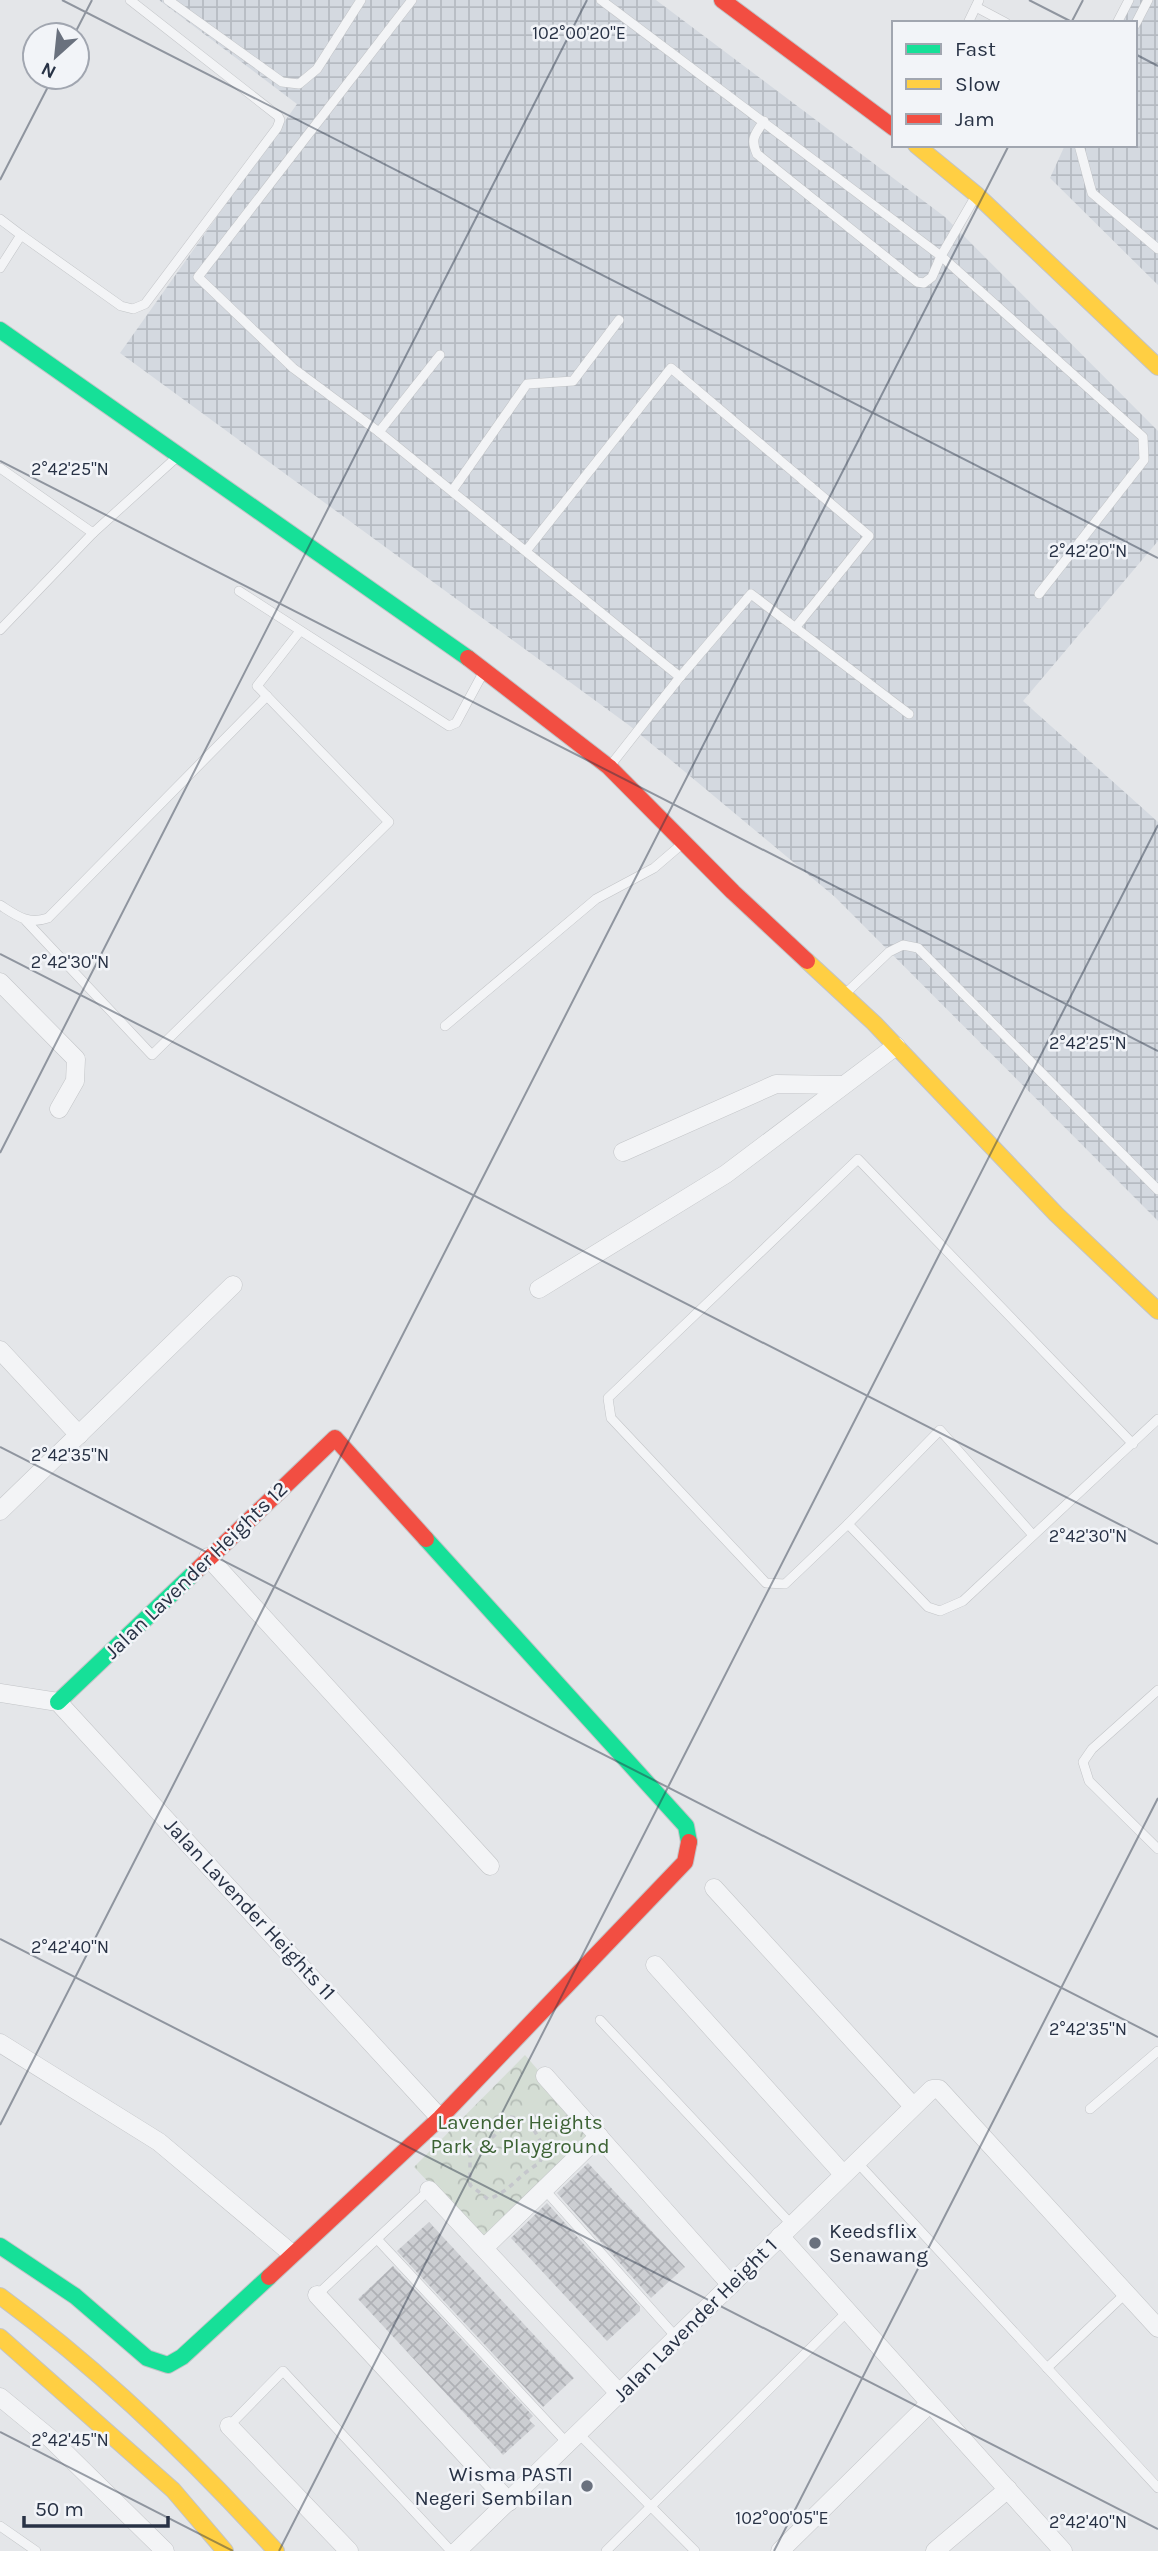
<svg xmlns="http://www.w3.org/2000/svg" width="1158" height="2551" viewBox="0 0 1158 2551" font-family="Karla,sans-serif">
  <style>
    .industrial { fill: url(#industrial-grid) }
    .park { fill: url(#park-crowns) }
    .building { fill: url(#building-cross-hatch) }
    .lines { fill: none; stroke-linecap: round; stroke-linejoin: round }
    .lane-casing { stroke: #c2c4c7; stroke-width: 10 }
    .street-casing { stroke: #c2c4c7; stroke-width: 19 }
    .fast-casing { stroke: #c2c4c7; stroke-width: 18 }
    .slow-casing { stroke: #c2c4c7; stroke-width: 18 }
    .jam-casing { stroke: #c2c4c7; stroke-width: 18 }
    .path { stroke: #c5c7cc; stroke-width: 3.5; stroke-dasharray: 5 5; stroke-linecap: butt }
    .lane { stroke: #f3f4f6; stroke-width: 9 }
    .street { stroke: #f3f4f6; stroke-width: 18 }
    .fast { stroke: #16e098; stroke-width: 16 }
    .slow { stroke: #ffcf43; stroke-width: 16 }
    .jam { stroke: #f24e42; stroke-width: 16 }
    .ticks { fill: none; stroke: #283245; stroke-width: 2; stroke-opacity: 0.45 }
    .poi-dot { fill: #6a717e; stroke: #f2f4f8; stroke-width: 2.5 }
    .labels { text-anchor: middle; stroke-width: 5; stroke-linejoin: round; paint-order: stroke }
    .street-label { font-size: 21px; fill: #283245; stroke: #f2f4f8 }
    .park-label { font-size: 21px; fill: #3c6234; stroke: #f2f4f8 }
    .poi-label { font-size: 21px; fill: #283245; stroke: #f2f4f8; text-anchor: start }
    .ticks-label { font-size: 18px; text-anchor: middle; fill: #283245; stroke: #f2f4f8; stroke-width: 5; stroke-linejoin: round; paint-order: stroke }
  </style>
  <defs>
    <pattern id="industrial-grid" width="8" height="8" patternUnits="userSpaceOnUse" patternTransform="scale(1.75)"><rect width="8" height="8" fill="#d4d9e0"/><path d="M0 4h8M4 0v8" fill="none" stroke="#b6bbc2"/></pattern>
    <pattern id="park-crowns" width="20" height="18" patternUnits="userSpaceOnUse" patternTransform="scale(1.75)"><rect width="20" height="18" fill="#d4ddd4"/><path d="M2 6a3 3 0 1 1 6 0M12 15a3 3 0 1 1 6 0" fill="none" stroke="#b6beb7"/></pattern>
    <pattern id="building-cross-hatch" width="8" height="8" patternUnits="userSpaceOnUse" patternTransform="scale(1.75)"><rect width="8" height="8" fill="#ccced2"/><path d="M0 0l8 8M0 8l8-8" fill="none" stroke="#afb1b6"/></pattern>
  </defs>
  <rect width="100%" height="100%" fill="#e4e6e9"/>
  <!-- industrial -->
  <g class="industrial">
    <polygon points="159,0 656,0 945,217 1158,431 1158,541 1023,701 1158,822 1158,1221 835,897 630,726 120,353 297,104"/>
    <polygon points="1131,0 1158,0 1158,285 1050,178 1065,145 1135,145 1135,23 1121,23"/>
  </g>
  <!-- park -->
  <polygon class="park" points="525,2055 595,2136 485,2242 414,2167"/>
  <!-- building -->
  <g class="building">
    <polygon points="588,2163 685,2267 651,2298 557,2193"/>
    <polygon points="547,2203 640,2307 640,2311 607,2341 511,2238"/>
    <polygon points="429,2222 574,2378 543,2407 397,2251"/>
    <polygon points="393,2266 533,2416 529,2420 535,2426 503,2455 358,2299"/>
  </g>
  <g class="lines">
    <!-- lane casing -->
    <g class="lane-casing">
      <g id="lane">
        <polyline points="168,0 282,82 299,84 317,69 361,0"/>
        <polyline points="412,0 198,277 293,368 379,432 680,677 610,766"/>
        <path d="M601,0L941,256L932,277L924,283L917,282L757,154C750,139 755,134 764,121"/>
        <polyline points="976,7 1006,23"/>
        <polyline points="968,23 979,0"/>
        <polyline points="1117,23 1129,0"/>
        <polyline points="1135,25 1148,0"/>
        <polyline points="1079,145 1092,193 1158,249"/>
        <polyline points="974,199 941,256 1143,437 1144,460 1039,594"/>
        <polyline points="0,219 21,235 0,268"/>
        <polyline points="21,235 121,306 133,309 145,304 277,128 280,120 278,116 130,0"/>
        <polyline points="379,432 440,355"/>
        <polyline points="0,468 93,533 177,457"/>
        <polyline points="452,491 527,384 573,381 619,320"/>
        <polyline points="526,551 671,368 869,536 795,628"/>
        <polyline points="239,591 449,726 456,723 483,673"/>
        <polyline points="0,630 93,533"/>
        <polyline points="680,677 751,594 909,714"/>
        <path d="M0,905C17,916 28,925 48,918L267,696"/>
        <polyline points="26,921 152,1055 389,822 257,686 300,631"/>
        <polyline points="845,994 889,952 903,945 918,948 1158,1190"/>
        <polyline points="445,1026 596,899 654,868 682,844"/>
        <polyline points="1133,1444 858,1159 608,1398 611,1418 766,1583 785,1584 848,1524 928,1607 940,1611 963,1601 1158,1419"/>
        <polyline points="848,1524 940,1430 1032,1534"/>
        <polyline points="1158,1690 1092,1749 1083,1762 1089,1781 1158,1849"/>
        <polyline points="600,2020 792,2225"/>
        <polyline points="1090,2109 1158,2051"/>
        <polyline points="856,2161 1158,2488"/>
        <polyline points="544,2189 677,2338"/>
        <polyline points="377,2239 568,2444"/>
        <polyline points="317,2295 429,2190"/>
        <polyline points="1047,2368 1126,2293"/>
        <polyline points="229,2426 283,2371 451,2551"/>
        <polyline points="579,2434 695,2551"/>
        <polyline points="0,2526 36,2551"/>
        <polyline points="606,2551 847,2312"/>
      </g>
    </g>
    <!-- street casing -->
    <g class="street-casing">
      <g id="street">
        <polyline points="0,982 76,1059 75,1081 59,1109"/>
        <polyline points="623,1152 776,1084 843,1085"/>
        <polyline points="539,1289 726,1174 896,1046"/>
        <polyline points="0,1350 79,1435"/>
        <polyline points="0,1511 233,1285"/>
        <polyline points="208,1557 490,1866"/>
        <polyline points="0,1693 58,1702 440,2118"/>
        <polyline points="714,1888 912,2105"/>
        <polyline points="655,1965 843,2174"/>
        <polyline points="0,2043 159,2142 291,2253"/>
        <polyline points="545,2076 731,2285"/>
        <polyline points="429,2190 620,2394"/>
        <polyline points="780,2236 1063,2551"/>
        <polyline points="484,2248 599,2136"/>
        <polyline points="317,2295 509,2502"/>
        <polyline points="0,2397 51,2439 165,2551"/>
        <polyline points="229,2426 349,2551"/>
        <polyline points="457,2551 932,2089 939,2089 1158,2328"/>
        <polyline points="780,2551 929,2404"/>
        <polyline points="935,2551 1008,2489"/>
      </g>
    </g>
    <!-- fast casing -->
    <g class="fast-casing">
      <g id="fast">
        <polyline points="0,330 468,658"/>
        <polyline points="426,1539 686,1826 689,1842"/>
        <polyline points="58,1702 197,1570"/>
        <polyline points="0,2246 75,2296 147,2358 168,2365 182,2357 269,2277"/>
      </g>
    </g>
    <!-- slow casing -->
    <g class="slow-casing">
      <g id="slow">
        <polyline points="916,145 977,195 1158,367"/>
        <polyline points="807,961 874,1023 1056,1214 1158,1311"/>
        <path d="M0,2296C102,2371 191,2457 276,2551"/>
        <polyline points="0,2337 173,2490 225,2551"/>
      </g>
    </g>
    <!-- jam casing -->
    <g class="jam-casing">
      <g id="jam">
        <polyline points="722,0 894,128"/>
        <polyline points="468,658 609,767 733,892 807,961"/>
        <polyline points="197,1570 335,1438 426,1539"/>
        <polyline points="269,2277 440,2118 685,1862 689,1842"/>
      </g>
    </g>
    <!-- path -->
    <path class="path" d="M510,2117L528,2120L544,2147L540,2163C520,2173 509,2193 488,2199L470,2185V2156L501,2130Z"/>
    <!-- lane -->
    <use href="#lane" class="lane"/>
    <!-- street -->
    <use href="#street" class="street"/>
    <!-- fast -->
    <use href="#fast" class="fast"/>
    <!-- slow -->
    <use href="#slow" class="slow"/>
    <!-- jam -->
    <use href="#jam" class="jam"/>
  </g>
  <!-- ticks -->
  <path class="ticks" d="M62,0L1158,558M1029,0L1074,23M1071,23L1083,0M74,35L92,0M1135,54L1158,66M0,180L53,77M0,461L1158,1051M0,954L1158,1544M0,1153L587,0M0,1447L1158,2037M0,1939L1158,2529M0,2125L1009,145M0,2432L233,2551M279,2551L1158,825M774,2551L1158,1798"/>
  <!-- markers -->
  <g class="poi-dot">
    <circle cx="815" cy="2243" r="7"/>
    <circle cx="587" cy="2486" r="7"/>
  </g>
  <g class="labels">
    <!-- street labels -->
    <g class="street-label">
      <text transform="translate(196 1570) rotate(-44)" y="7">Jalan Lavender Heights 12</text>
      <text transform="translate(250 1909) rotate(47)" y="7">Jalan Lavender Heights 11</text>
      <text transform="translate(695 2320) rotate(-45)" y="7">Jalan Lavender Height 1</text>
    </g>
    <!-- park labels -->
    <g class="park-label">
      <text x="520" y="2129">Lavender Heights<tspan x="520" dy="24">Park &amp; Playground</tspan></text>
    </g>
    <!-- poi labels -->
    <g class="poi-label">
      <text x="829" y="2238">Keedsflix<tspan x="829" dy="24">Senawang</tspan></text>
      <text x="573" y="2481" text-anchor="end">Wisma PASTI<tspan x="573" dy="24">Negeri Sembilan</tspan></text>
    </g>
  </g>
  <g class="ticks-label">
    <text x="579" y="39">102°00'20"E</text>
    <text x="70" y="475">2°42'25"N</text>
    <text x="1088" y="557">2°42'20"N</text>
    <text x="70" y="968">2°42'30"N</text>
    <text x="1088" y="1049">2°42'25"N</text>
    <text x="70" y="1461">2°42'35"N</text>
    <text x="1088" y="1542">2°42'30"N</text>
    <text x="70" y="1953">2°42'40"N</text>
    <text x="1088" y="2035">2°42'35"N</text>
    <text x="70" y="2446">2°42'45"N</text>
    <text x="782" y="2524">102°00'05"E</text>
    <text x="1088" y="2528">2°42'40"N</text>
  </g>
  <!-- legend -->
  <rect x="892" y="21" width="245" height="126" fill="#f2f4f8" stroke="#a1a6b0" stroke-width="2"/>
  <rect x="906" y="44" width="35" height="10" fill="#16e098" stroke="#a1a6b0" stroke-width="2"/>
  <text x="955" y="56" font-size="21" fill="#283245">Fast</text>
  <rect x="906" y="79" width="35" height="10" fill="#ffcf43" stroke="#a1a6b0" stroke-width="2"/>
  <text x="955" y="91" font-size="21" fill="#283245">Slow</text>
  <rect x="906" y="114" width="35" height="10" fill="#f24e42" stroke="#a1a6b0" stroke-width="2"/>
  <text x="955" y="126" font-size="21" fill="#283245">Jam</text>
  <!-- north arrow -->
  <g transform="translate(56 56) rotate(207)"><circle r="33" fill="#f2f4f8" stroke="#a1a6b0" stroke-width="2"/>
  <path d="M0-5L12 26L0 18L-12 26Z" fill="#6a717e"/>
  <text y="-10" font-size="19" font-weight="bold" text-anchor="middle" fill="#283245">N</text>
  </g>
  <!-- scale -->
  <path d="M24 2516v10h144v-10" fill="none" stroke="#283245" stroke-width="3.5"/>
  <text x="35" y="2516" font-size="21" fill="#283245" stroke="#f2f4f8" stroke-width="5" paint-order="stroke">50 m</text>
</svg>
